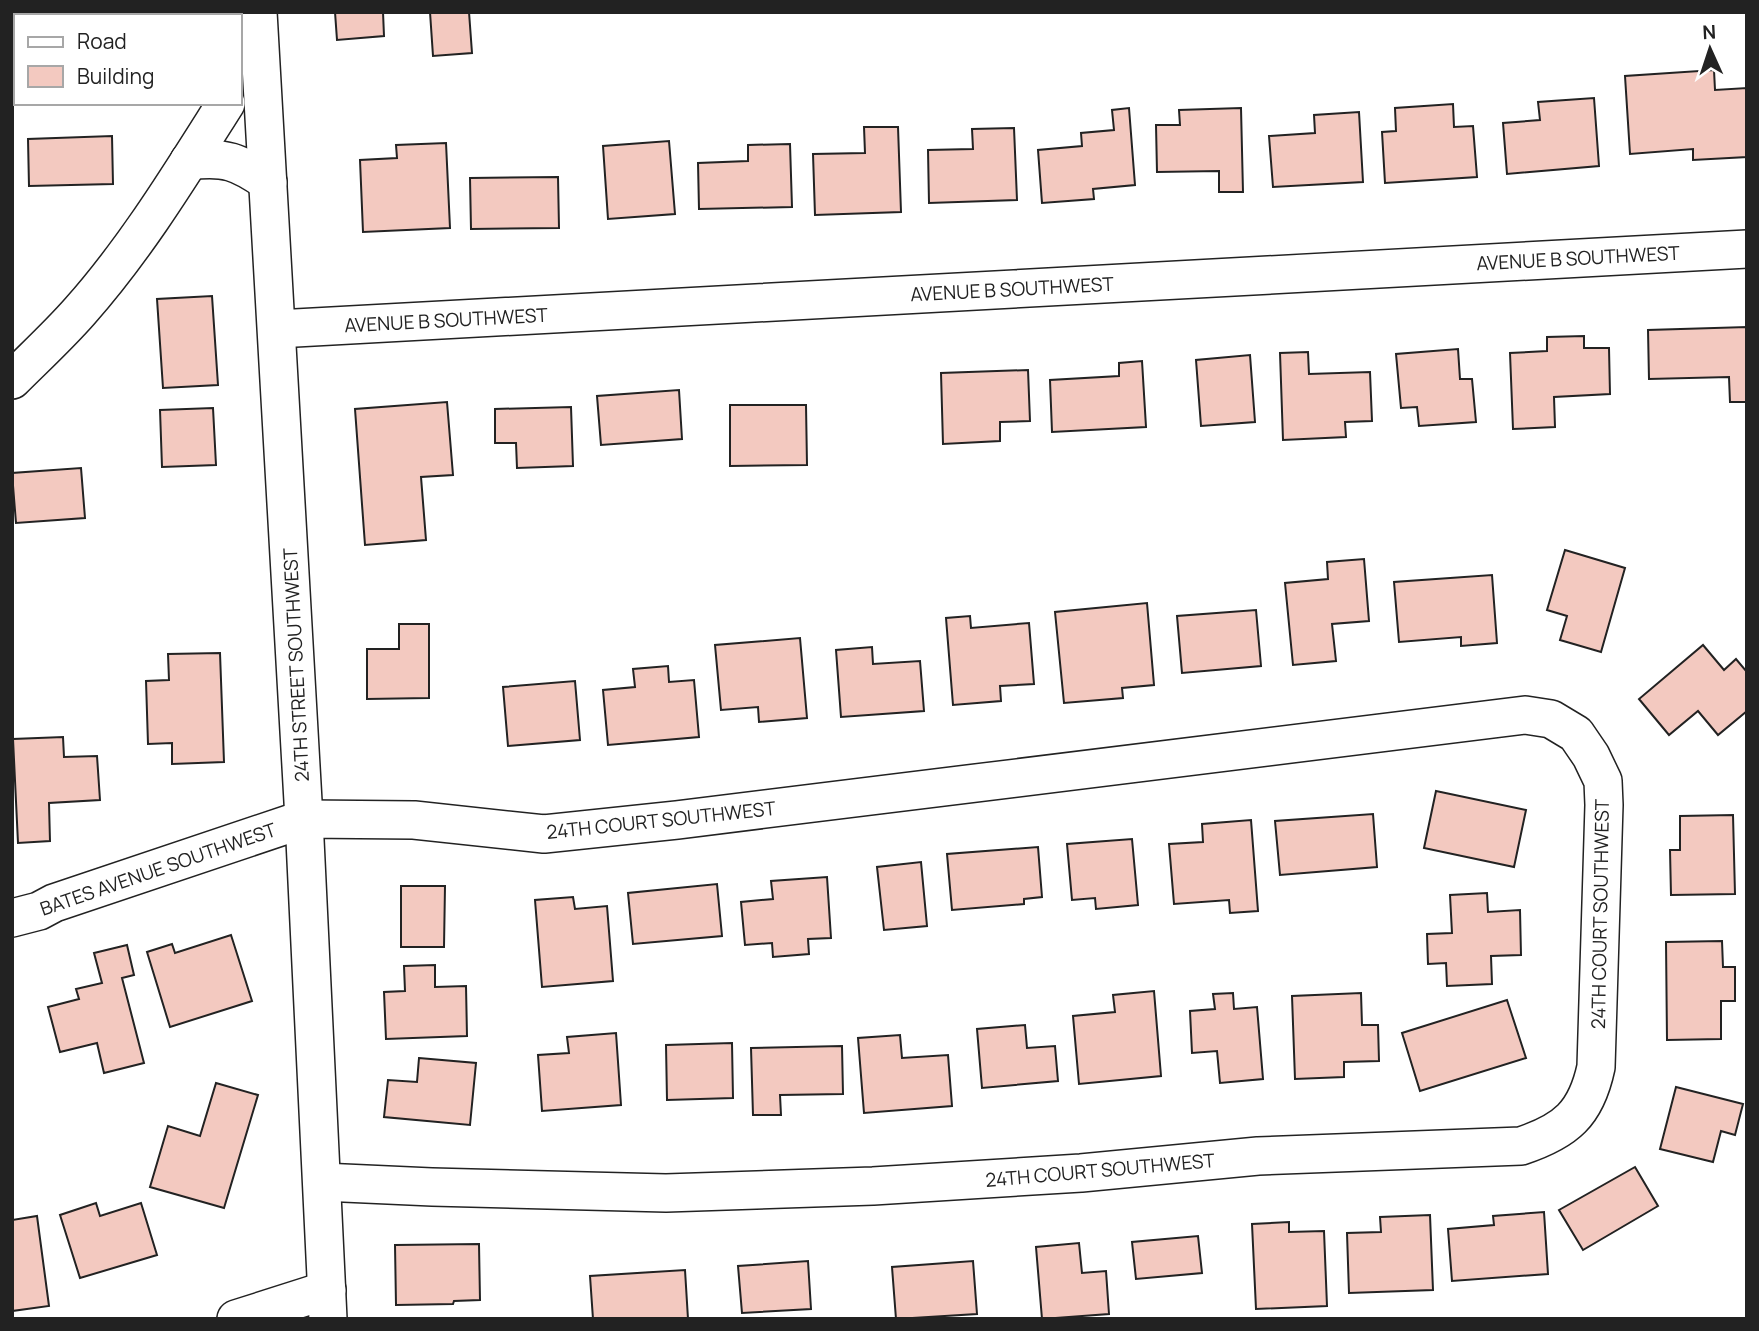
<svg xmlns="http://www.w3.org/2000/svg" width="1759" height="1331" viewBox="0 0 1759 1331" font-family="Manrope,sans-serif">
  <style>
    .building { fill: #f3c9c0; stroke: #222; stroke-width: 2 }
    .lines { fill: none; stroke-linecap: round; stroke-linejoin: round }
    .minor-casing { stroke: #222; stroke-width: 40 }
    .minor { stroke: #fff; stroke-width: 37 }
    .labels { text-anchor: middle; stroke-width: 5; stroke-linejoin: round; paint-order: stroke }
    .street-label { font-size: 19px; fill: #222; stroke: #fff }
  </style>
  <rect width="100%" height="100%" fill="#fff"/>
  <!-- building -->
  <g class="building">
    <polygon points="335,12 383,12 384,36 337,40"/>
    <polygon points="430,12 469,12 472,53 433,56"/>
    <polygon points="1714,70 1715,90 1747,88 1747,157 1693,160 1693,149 1630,154 1625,76"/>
    <polygon points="1594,98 1599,166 1507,174 1503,123 1540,120 1538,102"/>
    <polygon points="1453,104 1454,127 1473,126 1477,177 1385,183 1382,132 1396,131 1395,108"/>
    <polygon points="1129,108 1135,185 1093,189 1094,199 1042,203 1038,150 1082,146 1081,133 1114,130 1112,110"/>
    <polygon points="1241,108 1243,192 1219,192 1219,171 1157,172 1156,125 1180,125 1179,110"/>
    <polygon points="1359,112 1363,182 1273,187 1269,136 1315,133 1314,115"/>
    <polygon points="864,127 898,127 901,212 815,215 813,154 865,153"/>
    <polygon points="1014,128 1017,200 929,203 928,150 973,149 972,129"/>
    <polygon points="112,136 113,184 29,186 28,139"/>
    <polygon points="669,141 675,214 608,219 603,146"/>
    <polygon points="446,143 450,228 363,232 360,160 397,158 396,145"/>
    <polygon points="790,144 792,207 699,209 698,163 748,161 748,145"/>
    <polygon points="558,177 559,228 471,229 470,178"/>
    <polygon points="212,296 218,385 163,388 157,299"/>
    <polygon points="1747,327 1747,402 1730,402 1729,377 1649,379 1648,330"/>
    <polygon points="1584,336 1584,348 1609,348 1610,394 1554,397 1555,427 1513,429 1510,353 1547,351 1547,337"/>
    <polygon points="1458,349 1460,379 1472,379 1476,422 1419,426 1417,407 1401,408 1396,354"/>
    <polygon points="1308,352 1309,374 1370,372 1372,421 1345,422 1346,437 1283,440 1280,353"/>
    <polygon points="1250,355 1255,422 1201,426 1196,360"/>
    <polygon points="1142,361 1146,427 1052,432 1050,380 1119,376 1119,363"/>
    <polygon points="1028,370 1030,421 1000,422 1000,441 943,444 941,373"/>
    <polygon points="679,390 682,439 601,445 597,396"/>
    <polygon points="447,402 453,475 421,477 426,540 365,545 355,409"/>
    <polygon points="730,405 806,405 807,465 730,466"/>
    <polygon points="571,407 573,466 517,468 516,443 495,443 495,409"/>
    <polygon points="213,408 216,465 162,467 160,410"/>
    <polygon points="81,468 85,518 16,523 12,473"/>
    <polygon points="1565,550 1625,568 1601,652 1560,640 1567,616 1547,610"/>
    <polygon points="1364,559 1369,621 1332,624 1336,661 1293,665 1285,583 1328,579 1327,562"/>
    <polygon points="1492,575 1497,643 1461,646 1461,637 1399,642 1394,582"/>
    <polygon points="1147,603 1154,685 1122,688 1123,698 1064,703 1055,612"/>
    <polygon points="1256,610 1261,666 1182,673 1177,616"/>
    <polygon points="970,616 971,628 1029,623 1034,684 1000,686 1001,701 953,705 946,618"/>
    <polygon points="399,624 429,624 429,698 367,699 367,649 399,649"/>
    <polygon points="800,638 807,718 759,722 758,707 721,710 715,645"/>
    <polygon points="1703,645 1724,670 1736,659 1747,672 1747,711 1718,735 1698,711 1669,735 1639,699"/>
    <polygon points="872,647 873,664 920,661 924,711 841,717 836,650"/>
    <polygon points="220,653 224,762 172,764 172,743 148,744 146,681 169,680 168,654"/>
    <polygon points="668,666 669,682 694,680 699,737 608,745 603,690 635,687 633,669"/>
    <polygon points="575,681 580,740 508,746 503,687"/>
    <polygon points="63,737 64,757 97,756 100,800 49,803 50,841 18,843 13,739"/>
    <polygon points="1436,791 1526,810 1514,867 1424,848"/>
    <polygon points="1373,814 1377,867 1280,875 1275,821"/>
    <polygon points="1733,815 1735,894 1671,895 1670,850 1680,850 1680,816"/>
    <polygon points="1251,820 1258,911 1230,913 1229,900 1174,904 1169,844 1203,842 1202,824"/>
    <polygon points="1132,839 1138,905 1096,909 1095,898 1072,900 1067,844"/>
    <polygon points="1038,847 1042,897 1024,899 1024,904 952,910 947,854"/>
    <polygon points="921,862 927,926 884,930 877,867"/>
    <polygon points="827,877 831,938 808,939 809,954 773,957 772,943 745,945 741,902 773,899 771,881"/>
    <polygon points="717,884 722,936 633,944 628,893"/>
    <polygon points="401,886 445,886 444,947 401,947"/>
    <polygon points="1487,893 1488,912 1520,910 1521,955 1491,956 1492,984 1447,986 1446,963 1428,964 1427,934 1452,933 1450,895"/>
    <polygon points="573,897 575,909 607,906 613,981 542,987 535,900"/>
    <polygon points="231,935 252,1001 170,1027 147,952 172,944 175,953"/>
    <polygon points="1722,941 1723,967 1735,967 1735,1001 1721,1001 1721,1039 1667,1040 1666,942"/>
    <polygon points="127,945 134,975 122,978 144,1063 104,1073 97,1043 60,1052 48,1007 79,999 76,989 102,983 94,953"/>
    <polygon points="435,965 435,987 466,986 467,1036 386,1039 384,992 405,991 404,966"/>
    <polygon points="1154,991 1161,1076 1079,1084 1073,1016 1115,1012 1113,995"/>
    <polygon points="1233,993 1234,1009 1257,1007 1263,1079 1220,1083 1217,1051 1192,1053 1190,1011 1215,1009 1213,994"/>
    <polygon points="1361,993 1362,1025 1378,1025 1379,1061 1344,1062 1344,1077 1295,1079 1292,996"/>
    <polygon points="1507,1000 1526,1058 1420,1091 1402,1033"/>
    <polygon points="1025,1025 1027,1048 1055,1046 1058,1081 982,1088 977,1029"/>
    <polygon points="616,1033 621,1105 542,1111 538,1055 569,1053 567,1037"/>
    <polygon points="900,1035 902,1058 948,1055 952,1106 864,1113 858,1038"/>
    <polygon points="732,1043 733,1098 667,1100 666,1045"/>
    <polygon points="842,1046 843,1094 780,1095 781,1115 753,1115 751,1048"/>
    <polygon points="419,1058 476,1063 470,1125 384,1117 388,1080 417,1082"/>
    <polygon points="216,1083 258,1095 224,1208 150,1187 168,1126 200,1136"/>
    <polygon points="1676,1087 1743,1104 1735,1135 1721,1131 1713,1162 1660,1149"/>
    <polygon points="1635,1167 1658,1206 1583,1250 1559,1210"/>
    <polygon points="96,1203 100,1216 141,1203 157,1255 80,1278 60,1215"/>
    <polygon points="1544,1212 1548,1274 1452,1281 1448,1229 1494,1225 1493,1216"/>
    <polygon points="1430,1215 1433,1290 1349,1293 1347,1233 1381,1232 1380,1217"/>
    <polygon points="37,1216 49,1306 12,1311 12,1220"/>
    <polygon points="1289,1222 1289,1232 1324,1231 1327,1306 1256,1309 1252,1224"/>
    <polygon points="1198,1236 1202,1273 1136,1279 1132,1242"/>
    <polygon points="1079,1243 1082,1273 1106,1271 1109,1314 1042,1319 1036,1247"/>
    <polygon points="479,1244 480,1300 454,1301 453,1304 396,1305 395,1245"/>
    <polygon points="808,1261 811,1309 742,1313 738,1266"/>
    <polygon points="973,1261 977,1314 896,1319 892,1267"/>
    <polygon points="685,1270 688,1319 593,1319 590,1276"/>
  </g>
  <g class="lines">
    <!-- minor casing -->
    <g class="minor-casing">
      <g id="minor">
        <polyline points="258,12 304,819 328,1319"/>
        <polyline points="12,64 16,64"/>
        <path d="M189,161C225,156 239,162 268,182"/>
        <polyline points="277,329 1747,249"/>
        <path d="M12,380C35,357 59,335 80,311C136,248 181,174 226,103"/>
        <path d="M12,918L39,911L54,903L304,819L414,820L544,834L677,820L1525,715L1551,719L1576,734L1591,756L1603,781L1604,805L1596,1067C1586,1114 1566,1131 1521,1146L1258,1156L1081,1173L873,1186L666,1193L432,1187L322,1182"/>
        <polyline points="236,1319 327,1290"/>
      </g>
    </g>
    <!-- minor -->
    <use href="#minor" class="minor"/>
  </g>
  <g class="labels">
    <!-- street labels -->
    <g class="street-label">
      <text transform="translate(1578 258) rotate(-3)" y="7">AVENUE B SOUTHWEST</text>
      <text transform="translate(1012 289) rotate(-3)" y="7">AVENUE B SOUTHWEST</text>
      <text transform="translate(446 320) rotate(-3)" y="7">AVENUE B SOUTHWEST</text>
      <text transform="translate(296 665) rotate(-93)" y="7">24TH STREET SOUTHWEST</text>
      <text transform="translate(661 820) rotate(-6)" y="7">24TH COURT SOUTHWEST</text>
      <text transform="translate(158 869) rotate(-19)" y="7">BATES AVENUE SOUTHWEST</text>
      <text transform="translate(1600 914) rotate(-89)" y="7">24TH COURT SOUTHWEST</text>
      <text transform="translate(1100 1170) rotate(-5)" y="7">24TH COURT SOUTHWEST</text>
    </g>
  </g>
  <!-- border -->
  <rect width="1759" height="1331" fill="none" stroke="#222222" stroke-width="28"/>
  <!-- legend -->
  <rect x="14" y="14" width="228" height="91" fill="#ffffff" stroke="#a7a7a7" stroke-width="2"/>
  <rect x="28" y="37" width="35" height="10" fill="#ffffff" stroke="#a7a7a7" stroke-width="2"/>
  <text x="77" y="49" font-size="21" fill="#222222">Road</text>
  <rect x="28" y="66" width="35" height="21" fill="#f3c9c0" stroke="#a7a7a7" stroke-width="2"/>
  <text x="77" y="84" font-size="21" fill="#222222">Building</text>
  <!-- north arrow -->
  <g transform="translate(1710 49) rotate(357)" stroke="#ffffff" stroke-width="5" paint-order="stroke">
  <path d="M0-5L12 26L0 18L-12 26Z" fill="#222222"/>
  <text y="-10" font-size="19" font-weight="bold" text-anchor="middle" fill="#222222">N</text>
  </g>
</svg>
